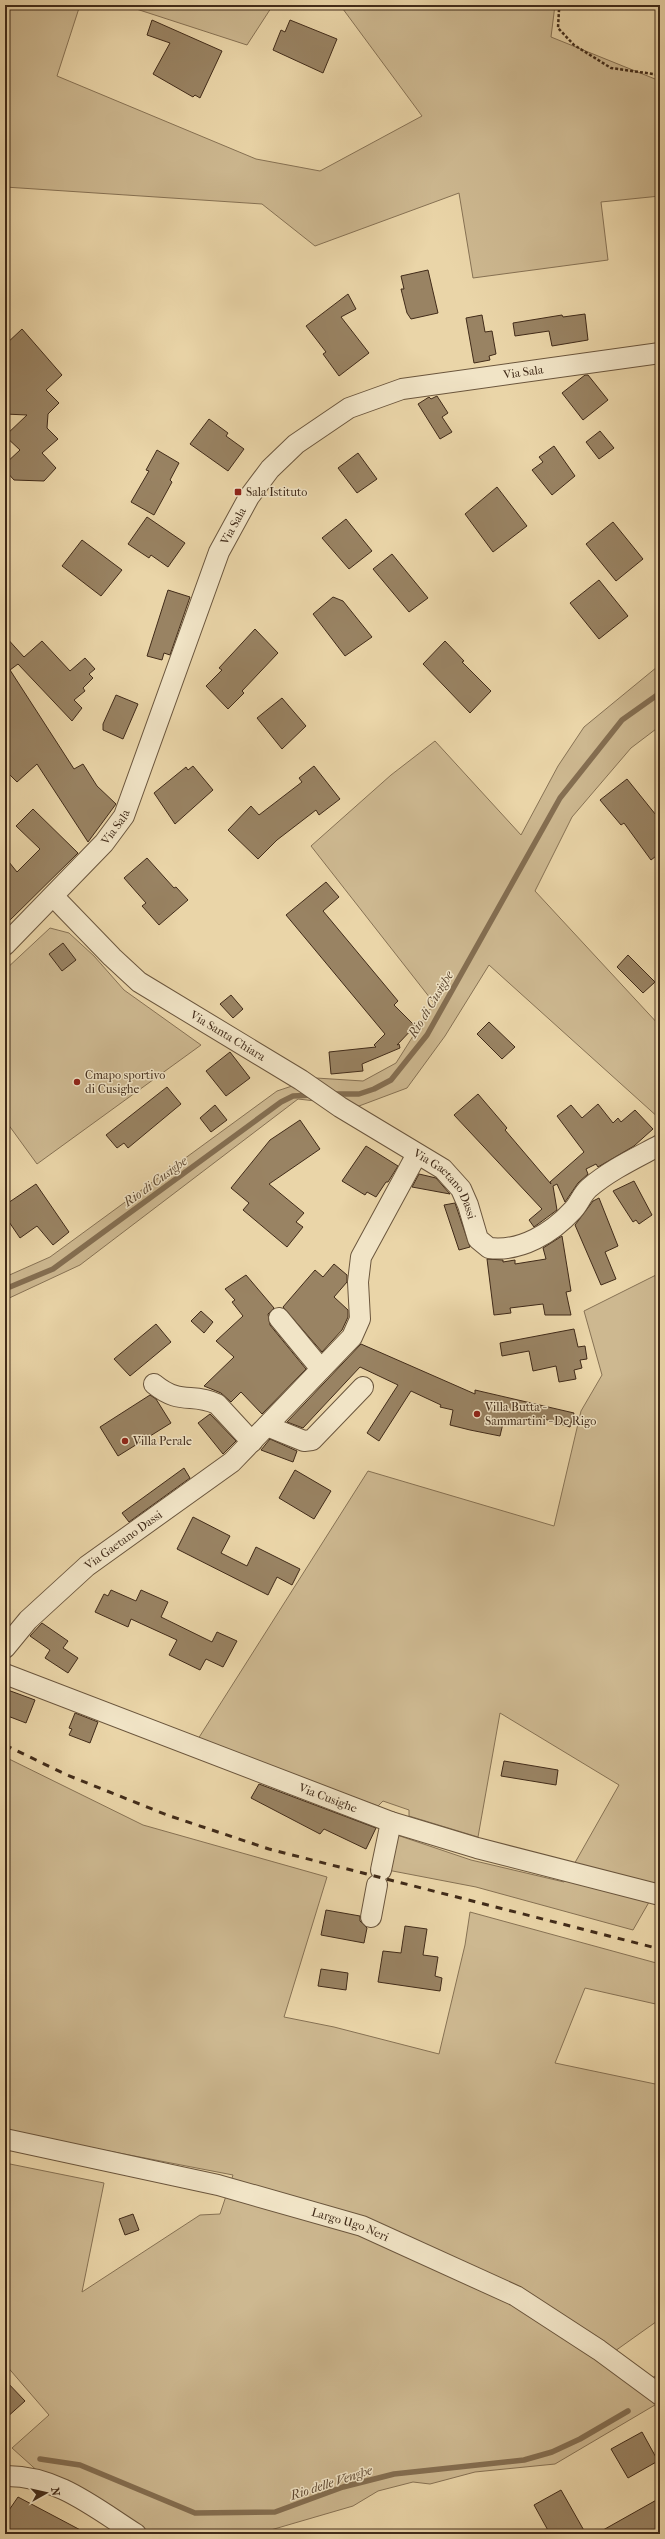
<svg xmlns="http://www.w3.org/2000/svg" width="665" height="2539" viewBox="0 0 665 2539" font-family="'IM FELL French Canon',serif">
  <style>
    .green { fill: #cdb890; stroke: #877254 }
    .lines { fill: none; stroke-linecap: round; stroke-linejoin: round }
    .stream { stroke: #846e51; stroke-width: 5.5 }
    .building { fill: #998363; stroke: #412b19 }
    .minor-casing { stroke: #6b563d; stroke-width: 22 }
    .path { stroke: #412b19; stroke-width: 2.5; stroke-dasharray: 3 2; stroke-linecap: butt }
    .minor { stroke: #f1e4c6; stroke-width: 20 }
    .rail { stroke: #412b19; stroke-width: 3; stroke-dasharray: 7 7; stroke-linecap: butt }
    .poi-dot { fill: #8f2418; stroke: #f1e4c6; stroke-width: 1.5 }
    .labels { text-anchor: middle; stroke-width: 3; stroke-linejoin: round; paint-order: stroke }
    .street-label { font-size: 12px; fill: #412b19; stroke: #f1e4c6 }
    .poi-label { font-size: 12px; fill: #412b19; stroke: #f1e4c6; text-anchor: start }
    .water-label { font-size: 13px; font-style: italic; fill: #5d4730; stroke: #f1e4c6 }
  </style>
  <rect width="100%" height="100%" fill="#ead5a8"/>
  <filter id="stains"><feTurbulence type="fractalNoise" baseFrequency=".005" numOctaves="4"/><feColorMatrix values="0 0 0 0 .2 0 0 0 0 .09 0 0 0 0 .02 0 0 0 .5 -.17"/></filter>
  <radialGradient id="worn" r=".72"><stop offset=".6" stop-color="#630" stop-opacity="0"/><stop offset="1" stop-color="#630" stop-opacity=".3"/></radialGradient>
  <!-- green -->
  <g class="green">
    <polygon points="5,5 80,5 57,76 256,159 320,171 422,116 340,5 555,5 551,37 660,81 660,196 601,202 608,260 473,278 459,193 315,246 262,204 5,187"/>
    <polygon points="124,5 273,5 247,45"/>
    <polygon points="660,660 660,726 631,748 572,817 535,891 660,1026 660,1119 489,965 445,1036 407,1088 359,1106 298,1099 80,1265 5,1300 5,1277 50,1257 277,1091 316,1078 363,1081 396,1063 434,1003 311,846 391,775 435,741 521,835 558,766 584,727 657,667"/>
    <polygon points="50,928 69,933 94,956 124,990 201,1045 37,1164 5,1120 5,970"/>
    <polygon points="660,1273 660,1883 633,1930 476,1887 377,1868 385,1831 471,1860 564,1882 619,1785 500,1713 478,1837 409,1816 409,1810 383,1801 378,1806 198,1739 368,1471 554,1526 581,1411 602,1375 584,1311"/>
    <polygon points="5,1757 143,1825 327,1877 284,2017 334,2027 439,2054 465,1945 470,1912 660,1964 660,2005 585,1988 555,2063 660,2085 660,2319 608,2356 645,2384 660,2372 660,2402 555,2464 475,2472 430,2484 413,2482 378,2491 353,2506 257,2534 150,2533 52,2484 12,2448 49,2415 5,2364 5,2163 104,2183 82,2292 200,2215 220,2214 233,2175 5,2131"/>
  </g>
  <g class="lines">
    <!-- stream -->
    <g class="stream">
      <polyline points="332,1094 359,1094 374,1089 391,1080 427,1035 560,798 622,720 660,693"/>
      <polyline points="5,1289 53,1269 281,1102 293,1096 312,1095"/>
      <polyline points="40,2459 80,2465 195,2513 275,2512 343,2487 394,2474 524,2460 552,2452 580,2439 628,2411"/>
    </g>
  </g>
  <!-- building -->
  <g class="building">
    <polygon points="152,20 222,51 200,98 195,95 193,97 153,74 170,43 147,35"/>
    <polygon points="290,20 337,39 323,73 273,50 281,30 285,32"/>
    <polygon points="428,270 438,313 411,319 407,313 401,289 404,289 401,276"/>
    <polygon points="348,294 356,309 341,317 369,353 339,376 323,354 326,352 306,326"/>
    <polygon points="585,314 588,340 552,346 549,331 515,336 513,323 562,315 563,317"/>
    <polygon points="482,315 485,332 492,331 496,354 489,356 490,360 474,363 466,318"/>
    <polygon points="22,329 62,375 46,390 59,403 48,414 47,428 58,439 42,453 56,468 44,481 14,480 5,470 5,464 20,450 5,436 27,415 5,414 5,345"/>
    <polygon points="585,375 588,375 608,400 583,420 562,393"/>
    <polygon points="437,396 448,413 442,417 452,432 440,439 418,404 429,397 431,399"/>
    <polygon points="209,419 228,433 226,436 244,449 228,471 190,444"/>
    <polygon points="600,431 614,448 599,459 586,442"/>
    <polygon points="554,446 575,476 552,495 532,470 543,462 539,457"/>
    <polygon points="157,450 179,463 170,480 172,482 154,515 131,502 149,471 146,470"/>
    <polygon points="358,453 377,479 357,493 338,468"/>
    <polygon points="497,487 527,526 493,552 465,514"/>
    <polygon points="147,517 185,543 168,567 151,555 149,558 128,544"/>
    <polygon points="346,519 372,551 349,569 322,538"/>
    <polygon points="613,522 643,559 616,581 586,544"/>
    <polygon points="82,540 122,570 101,596 62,566"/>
    <polygon points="392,554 428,598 409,612 373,569"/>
    <polygon points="599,580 628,616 599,639 570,603"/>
    <polygon points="168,590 190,597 170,655 164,653 162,660 147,656"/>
    <polygon points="333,597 343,601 372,637 345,656 313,614"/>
    <polygon points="255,629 278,653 242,691 244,693 228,709 206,686 222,670 219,668"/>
    <polygon points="5,636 24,657 42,641 70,671 85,658 95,669 89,674 93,678 83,688 85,691 74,700 82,708 72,721 18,664 10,670 74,769 83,764 97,786 116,804 88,842 37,764 17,782 5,770"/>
    <polygon points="445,641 464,661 462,662 491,691 470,713 423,664"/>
    <polygon points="116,695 138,704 123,739 103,730 103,724"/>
    <polygon points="282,698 306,726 282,749 257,718"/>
    <polygon points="193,766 213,790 175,824 154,793 186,767 188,770"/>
    <polygon points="314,766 340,799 319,815 316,810 277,840 258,859 228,830 251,806 259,815 302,782 299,778"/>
    <polygon points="627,779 660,820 660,853 651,860 624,823 621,825 600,800"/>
    <polygon points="33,809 78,853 5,925 5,857 17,872 40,849 16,826"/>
    <polygon points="147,858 174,888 176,887 188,900 159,925 142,906 146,903 124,878"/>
    <polygon points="326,882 339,897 323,911 398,1001 394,1005 415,1026 397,1045 399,1044 400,1048 362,1064 363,1071 331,1074 329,1052 376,1047 374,1045 385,1034 286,915"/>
    <polygon points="63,943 76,960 62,971 49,954"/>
    <polygon points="628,955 655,982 643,993 617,967"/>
    <polygon points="231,995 243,1009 233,1018 220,1004"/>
    <polygon points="489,1022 515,1047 502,1059 477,1034"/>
    <polygon points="230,1052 250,1078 226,1096 206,1071"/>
    <polygon points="167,1087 181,1104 128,1148 124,1143 117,1148 106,1135"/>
    <polygon points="478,1094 507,1128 505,1130 551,1184 550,1182 584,1152 557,1116 571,1105 582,1118 598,1104 613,1123 618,1118 621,1122 635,1110 653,1129 634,1146 598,1167 596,1164 586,1169 588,1174 578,1183 565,1202 557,1184 553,1186 557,1210 534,1227 529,1220 542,1209 454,1115"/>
    <polygon points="215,1105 227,1120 211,1132 200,1118"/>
    <polygon points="300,1120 320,1149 269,1184 304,1213 296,1222 303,1227 287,1247 243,1210 249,1203 231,1188 270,1140"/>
    <polygon points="366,1146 398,1166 388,1182 386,1182 376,1197 367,1192 365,1195 342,1181"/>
    <polygon points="419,1174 436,1178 450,1194 412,1187"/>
    <polygon points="634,1181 652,1215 639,1224 636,1220 633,1222 613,1191"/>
    <polygon points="36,1184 69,1232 53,1245 37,1226 20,1238 5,1216 5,1205"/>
    <polygon points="599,1198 618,1246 605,1252 616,1279 601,1285 575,1225 593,1201"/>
    <polygon points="455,1203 470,1247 459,1250 444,1205"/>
    <polygon points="562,1236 571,1291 566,1292 571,1315 545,1315 543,1304 510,1308 511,1313 494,1315 487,1259 503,1260 503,1262 515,1260 515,1264 546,1259 543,1248"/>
    <polygon points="334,1264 347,1275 347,1282 334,1297 348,1310 348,1317 342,1330 322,1352 283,1307 315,1270 323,1277"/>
    <polygon points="246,1275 274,1308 268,1314 270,1325 306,1369 262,1414 241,1392 231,1402 221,1393 204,1386 234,1357 216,1341 243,1316 232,1302 235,1300 225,1289"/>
    <polygon points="201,1311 213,1322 204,1333 191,1321"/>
    <polygon points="156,1324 171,1342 130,1376 114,1359"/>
    <polygon points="574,1329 578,1347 585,1346 587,1359 580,1360 582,1368 574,1370 576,1379 559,1382 556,1366 533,1371 529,1351 502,1356 500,1343"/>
    <polygon points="361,1344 475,1394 475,1390 574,1413 570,1427 541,1418 540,1422 504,1419 500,1436 470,1430 450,1425 453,1410 440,1407 441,1405 411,1391 379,1441 367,1433 398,1385 360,1367 303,1428 287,1422"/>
    <polygon points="150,1395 156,1399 171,1423 118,1456 100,1427"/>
    <polygon points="210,1414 236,1441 223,1454 198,1423"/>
    <polygon points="270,1439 297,1451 293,1462 261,1450"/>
    <polygon points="184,1468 190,1478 129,1522 122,1513"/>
    <polygon points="295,1470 331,1491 314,1519 279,1498"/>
    <polygon points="193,1517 230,1536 221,1553 247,1566 256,1547 300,1569 292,1585 277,1577 268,1595 177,1549"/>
    <polygon points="111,1590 136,1601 141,1590 168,1602 161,1617 212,1642 217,1632 237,1641 223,1667 206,1659 200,1670 169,1655 177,1640 131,1619 128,1627 95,1612 104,1594 108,1596"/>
    <polygon points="42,1623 68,1641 63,1648 78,1658 68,1673 45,1658 50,1650 30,1636"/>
    <polygon points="5,1689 35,1700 26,1723 5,1715"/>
    <polygon points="75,1713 98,1722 90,1743 69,1735 72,1729 69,1728"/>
    <polygon points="504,1761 558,1770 556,1785 501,1776"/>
    <polygon points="259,1784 376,1828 366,1849 324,1829 320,1834 251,1798"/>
    <polygon points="326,1910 360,1916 360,1921 367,1928 364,1943 321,1935"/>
    <polygon points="405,1926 427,1929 423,1955 438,1957 435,1976 442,1978 440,1991 378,1982 383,1951 401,1953"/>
    <polygon points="321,1969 348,1973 346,1990 318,1986"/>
    <polygon points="133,2214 139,2230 125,2235 119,2219"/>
    <polygon points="5,2380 25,2401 5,2419"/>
    <polygon points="642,2432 658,2461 628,2478 611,2449"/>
    <polygon points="561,2490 586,2534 550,2534 534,2505"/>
    <polygon points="18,2497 88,2534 5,2534 5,2516"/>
    <polygon points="660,2498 660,2534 596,2534"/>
  </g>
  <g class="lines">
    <!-- minor casing -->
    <g class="minor-casing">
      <g id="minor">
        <path id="s1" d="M54,897L112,957L139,982L301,1080L340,1107L443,1169L461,1189L468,1205L478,1239L489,1248C521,1252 552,1233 573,1210C579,1204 582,1194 589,1188C610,1170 636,1158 660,1145"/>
        <path id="s2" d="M5,945L104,843L124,816L219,552L249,497L270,469L296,444L349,408L402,389L660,353"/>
        <polyline points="279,1318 321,1369"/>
        <path d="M154,1384C181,1406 191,1392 217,1404L252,1442"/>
        <polyline points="267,1426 304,1441 312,1440 363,1387"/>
        <path id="s3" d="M5,1648L28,1620L87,1566L232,1462L352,1337L360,1319L358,1282L361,1257L417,1154"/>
        <path id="s4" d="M5,1674L391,1822L477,1848L660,1895"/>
        <polyline points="381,1870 391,1822"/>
        <polyline points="371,1917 377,1885"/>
        <path id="s5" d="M5,2139L218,2185L362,2226L516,2296L599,2350L660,2395"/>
        <path d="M5,2476C56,2475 95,2508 136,2534"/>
      </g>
    </g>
    <!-- path -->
    <polyline class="path" points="562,5 559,10 558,28 574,45 611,68 660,75"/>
    <!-- minor -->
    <use href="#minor" class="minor"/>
    <!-- rail -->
    <polyline class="rail" points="5,1745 67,1775 167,1815 269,1849 660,1949"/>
  </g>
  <!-- markers -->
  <g class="poi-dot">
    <rect x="234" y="488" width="8" height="8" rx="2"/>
    <circle cx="77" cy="1082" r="4"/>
    <circle cx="477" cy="1414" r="4"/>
    <circle cx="125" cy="1441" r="4"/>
  </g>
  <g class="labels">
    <!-- street labels -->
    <g class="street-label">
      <text dy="4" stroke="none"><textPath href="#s2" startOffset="833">Via Sala</textPath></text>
      <text dy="4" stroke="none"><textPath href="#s2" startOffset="486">Via Sala</textPath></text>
      <text dy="4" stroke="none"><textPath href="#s2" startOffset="162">Via Sala</textPath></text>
      <text dy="4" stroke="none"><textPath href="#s1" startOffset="224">Via Santa Chiara</textPath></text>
      <text dy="4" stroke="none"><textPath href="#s1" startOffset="490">Via Gaetano Dassi</textPath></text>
      <text dy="4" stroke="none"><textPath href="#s3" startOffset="161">Via Gaetano Dassi</textPath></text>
      <text dy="4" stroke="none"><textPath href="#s4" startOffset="346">Via Cusighe</textPath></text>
      <text dy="4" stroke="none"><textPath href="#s5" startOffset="356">Largo Ugo Neri</textPath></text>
    </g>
    <!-- poi labels -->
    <g class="poi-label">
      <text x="246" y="496">Sala Istituto</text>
      <text x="85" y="1079">Cmapo sportivo<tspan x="85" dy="14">di Cusighe</tspan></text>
      <text x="485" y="1411">Villa Butta -<tspan x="485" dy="14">Sammartini - De Rigo</tspan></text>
      <text x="133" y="1445">Villa Perale</text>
    </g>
    <!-- water labels -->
    <g class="water-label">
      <text transform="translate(430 1004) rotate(-59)" y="5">Rio di Cusighe</text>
      <text transform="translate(155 1181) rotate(-36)" y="5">Rio di Cusighe</text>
      <text transform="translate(331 2482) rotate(-18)" y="5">Rio delle Venghe</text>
    </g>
  </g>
  <!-- margin -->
  <rect width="665" height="2539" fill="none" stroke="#ead5a8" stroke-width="20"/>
  <rect x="6" y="6" width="653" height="2527" fill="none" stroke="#412b19" stroke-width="2"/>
  <rect x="10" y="10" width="645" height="2519" fill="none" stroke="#412b19"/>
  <!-- north arrow -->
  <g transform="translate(46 2493) rotate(82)" stroke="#f1e4c6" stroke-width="3" paint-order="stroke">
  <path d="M0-3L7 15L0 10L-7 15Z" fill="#412b19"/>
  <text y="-6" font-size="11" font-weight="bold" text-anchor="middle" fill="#412b19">N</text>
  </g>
  <rect width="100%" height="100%" filter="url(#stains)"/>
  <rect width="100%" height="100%" fill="url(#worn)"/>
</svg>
